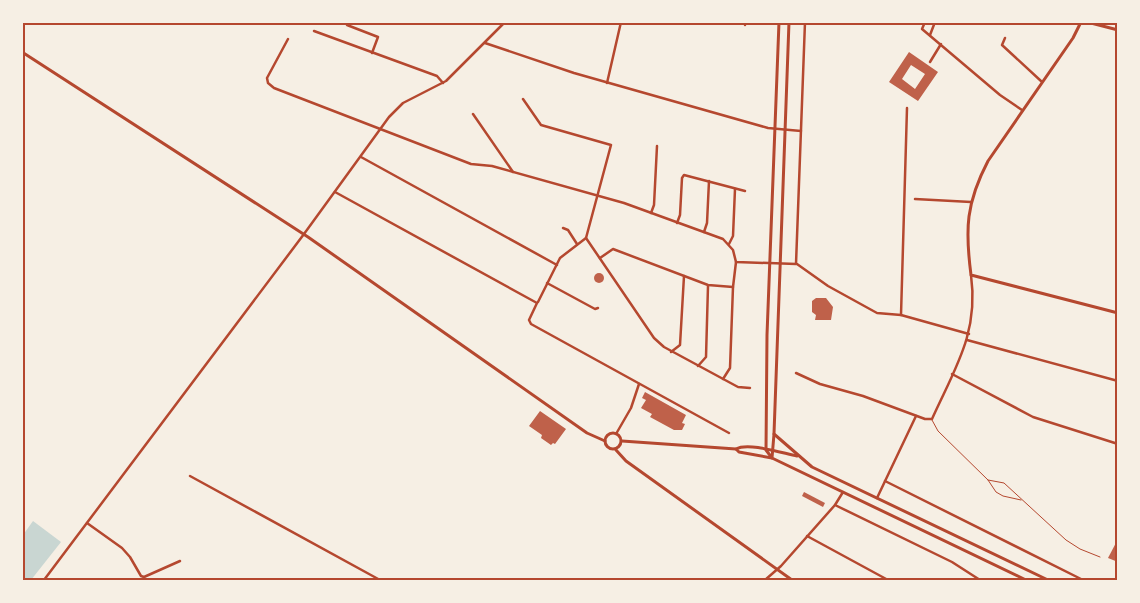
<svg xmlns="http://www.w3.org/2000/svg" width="1140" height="603" viewBox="0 0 1140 603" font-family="Lora,serif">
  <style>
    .water { fill: #c9d6d2 }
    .building { fill: #bf614a; fill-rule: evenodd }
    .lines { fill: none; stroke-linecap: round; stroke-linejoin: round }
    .service { stroke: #b5482f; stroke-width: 1 }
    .minor { stroke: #b5482f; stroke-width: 2.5 }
    .tertiary { stroke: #b5482f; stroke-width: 3 }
    .secondary { stroke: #b5482f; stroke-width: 3 }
    .neatline { fill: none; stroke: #b5482f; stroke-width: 2 }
  </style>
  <rect width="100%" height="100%" fill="#f6efe4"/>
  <!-- water -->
  <polygon class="water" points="33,521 61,542 31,580 23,580 23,535"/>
  <!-- building -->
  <g class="building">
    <path d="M909,52L938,72L918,101L889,82ZM911,65L925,74L915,89L902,79Z"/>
    <circle cx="599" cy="278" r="5"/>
    <polygon points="816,298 826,298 833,307 831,320 815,320 816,315 812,312 812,301"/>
    <polygon points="645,392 686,415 682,423 685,424 682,430 674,430 650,417 652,414 641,408 646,400 642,398"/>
    <polygon points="540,411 566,429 555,444 553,443 551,445 541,438 542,435 529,426"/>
    <polygon points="804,492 825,503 823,507 802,496"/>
    <polygon points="1118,539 1118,562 1108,558"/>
  </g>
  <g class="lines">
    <!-- service -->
    <g class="service">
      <polyline points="932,420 938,431 988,480 996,492 1003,496 1021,500"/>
      <polyline points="988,480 1004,483 1066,540 1080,549 1100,557"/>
    </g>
    <!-- minor -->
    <g class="minor">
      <polyline points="925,22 922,29 1000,95 1022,110"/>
      <polyline points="347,25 378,37 372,53"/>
      <polyline points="745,25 745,22"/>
      <polyline points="314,31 437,76 443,83"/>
      <polyline points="930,35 935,22"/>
      <polyline points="1005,38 1002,45 1041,81"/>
      <polyline points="288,39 267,78 268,83 274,88 471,164 492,166 624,203 723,239 733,250 736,262 796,264 805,22"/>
      <polyline points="485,43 574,73 768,128 801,131"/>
      <polyline points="930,62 941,44"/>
      <polyline points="607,83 621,22"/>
      <polyline points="523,99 541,125 611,145 586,238 560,258 538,302"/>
      <polyline points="473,114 513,172"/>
      <polyline points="361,157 557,265"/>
      <polyline points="335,192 537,303 529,320 531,324 729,433"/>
      <polyline points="915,199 971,202"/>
      <polyline points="651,213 654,205 657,146"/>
      <polyline points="677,223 680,215 682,178 684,175 745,191"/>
      <polyline points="563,228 568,230 577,244"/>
      <polyline points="704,232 707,223 709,181"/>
      <polyline points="586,238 654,338 664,347 738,387 750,388"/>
      <polyline points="729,244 733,236 735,189"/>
      <polyline points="600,258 613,249 708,285 733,287 736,262"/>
      <polyline points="797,264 828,286 877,313 901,315 969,334"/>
      <polyline points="547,283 595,309 598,308"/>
      <polyline points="901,315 907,108"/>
      <polyline points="967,340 1118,381"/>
      <polyline points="671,352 680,345 684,276"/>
      <polyline points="698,366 706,357 708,286"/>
      <path d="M796,373L820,384L863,396L925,419H932C955,368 979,333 971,275"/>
      <polyline points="952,374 1033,417 1118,444"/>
      <polyline points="723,379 730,368 733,287"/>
      <polyline points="616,434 631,408 639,384"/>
      <polyline points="190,476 380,580"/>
      <polyline points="885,481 1083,580"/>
      <polyline points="877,498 916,416"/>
      <polyline points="835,505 952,562 980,580"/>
      <polyline points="87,523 122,548 130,557 141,576 144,577 180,561"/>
      <polyline points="807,536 888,580"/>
      <polyline points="44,580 304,234 389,117 403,103 446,81 505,22"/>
      <polyline points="765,580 781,566 835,505 843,492"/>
    </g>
    <!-- tertiary -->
    <g class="tertiary">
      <path d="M1081,22L1073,38L988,161C966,203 965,229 971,275L1118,313"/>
      <polyline points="22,52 308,237 587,433 605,441"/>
      <circle cx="613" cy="441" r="8"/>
      <path d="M622,441L736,449C748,442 782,453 797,456"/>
      <polyline points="736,449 739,452 772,458 774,434"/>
      <polyline points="616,450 626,461 792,580"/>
    </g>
    <!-- secondary -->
    <g class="secondary">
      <polyline points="779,22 767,335 766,450 772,458 1026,580"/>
      <polyline points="789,22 774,434 812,467 1048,580"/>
      <polyline points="1087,22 1118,30"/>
    </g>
  </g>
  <!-- border -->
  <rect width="1140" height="603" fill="none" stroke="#f6efe4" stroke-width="48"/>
  <rect x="24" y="24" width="1092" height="555" class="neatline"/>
</svg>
